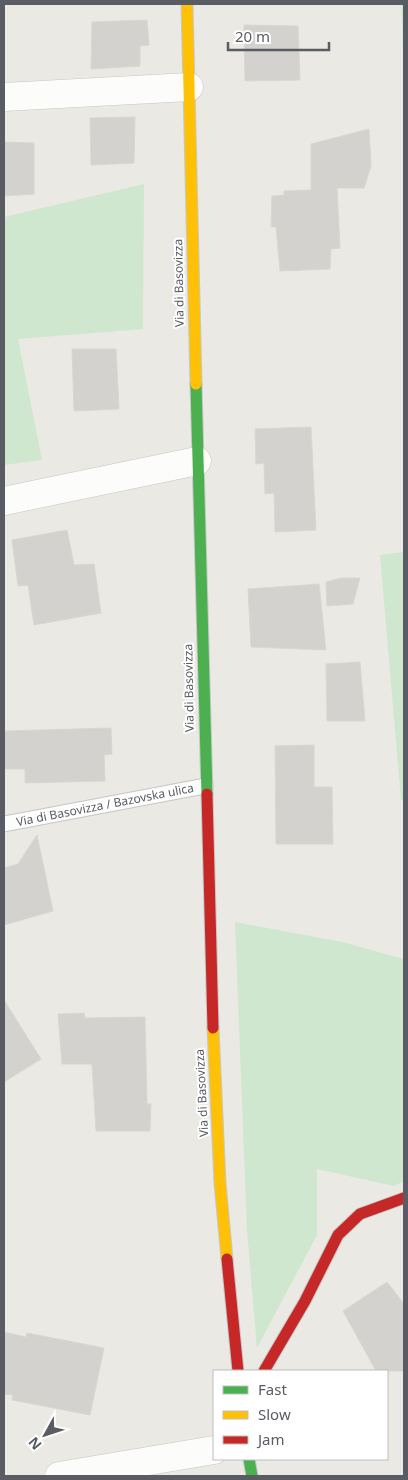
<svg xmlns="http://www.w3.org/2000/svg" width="408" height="1480" viewBox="0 0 408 1480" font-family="'Noto Sans',sans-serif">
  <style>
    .green { fill: #d0e7cf }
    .building { fill: #d3d2ce; stroke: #d9d7d2 }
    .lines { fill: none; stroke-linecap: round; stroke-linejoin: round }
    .lane-casing { stroke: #c6c7c5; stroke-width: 17 }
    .street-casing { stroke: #c6c7c5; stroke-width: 29 }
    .fast-casing { stroke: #c7c8c7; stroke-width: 13 }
    .slow-casing { stroke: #c7c8c7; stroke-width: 13 }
    .jam-casing { stroke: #c7c8c7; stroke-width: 13 }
    .lane { stroke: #fcfcfb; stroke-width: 15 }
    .street { stroke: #fcfcfb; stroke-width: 28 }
    .fast { stroke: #4caf50; stroke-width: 11 }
    .slow { stroke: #ffc107; stroke-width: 11 }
    .jam { stroke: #c62828; stroke-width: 11 }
    .labels { text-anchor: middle; stroke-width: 4; stroke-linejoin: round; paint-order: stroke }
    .street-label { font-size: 12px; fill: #595c62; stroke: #fff }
  </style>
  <rect width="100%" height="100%" fill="#eae9e3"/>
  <!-- green -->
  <g class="green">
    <polygon points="401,4 404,4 404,73"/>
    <polygon points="144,184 143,329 18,339 42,460 4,465 4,217"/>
    <polygon points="404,552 404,800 401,800 380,555"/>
    <polygon points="235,922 342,942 404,959 404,1181 394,1186 317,1169 317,1235 257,1348 247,1231"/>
  </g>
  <!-- building -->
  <g class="building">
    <polygon points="147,20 149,45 140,46 140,66 91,69 92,22"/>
    <polygon points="244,25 298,26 300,80 245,81"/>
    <polygon points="135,117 134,163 91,165 90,118"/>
    <polygon points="369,129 371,166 364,188 337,188 340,248 331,249 330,269 280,271 276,227 271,227 272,196 284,195 284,191 311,190 311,144"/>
    <polygon points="4,142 34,143 34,194 4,196"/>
    <polygon points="72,349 116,349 119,409 74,411"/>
    <polygon points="311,427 316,530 275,532 274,493 265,494 264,463 256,464 255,429"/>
    <polygon points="67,530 74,565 94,564 101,613 34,625 28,585 18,586 12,540"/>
    <polygon points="342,578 360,578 353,604 327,606 326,582"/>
    <polygon points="319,584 326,650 251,647 248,589"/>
    <polygon points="360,662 365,721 327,721 326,664"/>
    <polygon points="111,728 112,754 104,755 105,781 25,783 25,769 4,769 4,731"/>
    <polygon points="314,745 314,787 332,787 333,844 276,844 275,746"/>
    <polygon points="37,835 53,911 4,925 4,868 18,864"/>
    <polygon points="4,1000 41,1059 4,1082"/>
    <polygon points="84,1013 85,1018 145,1017 147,1104 151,1104 150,1131 96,1131 92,1064 62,1064 58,1014"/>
    <polygon points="387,1282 404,1304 404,1371 376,1371 343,1311"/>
    <polygon points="4,1332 26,1337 27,1333 104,1348 90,1415 12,1400 13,1395 4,1394"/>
  </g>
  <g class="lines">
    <!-- lane casing -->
    <g class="lane-casing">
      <polyline id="lane" points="4,824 205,786"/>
    </g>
    <!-- street casing -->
    <g class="street-casing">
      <g id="street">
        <polyline points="4,97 189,87"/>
        <polyline points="4,501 197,461"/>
        <polyline points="59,1476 214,1450"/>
      </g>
    </g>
    <!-- fast casing -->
    <g class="fast-casing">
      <g id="fast">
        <polyline points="196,384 207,794"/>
        <polyline points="249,1459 252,1476"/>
      </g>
    </g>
    <!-- slow casing -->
    <g class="slow-casing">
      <g id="slow">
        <polyline points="187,4 196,384"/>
        <polyline points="213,1028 220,1183 227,1259"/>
      </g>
    </g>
    <!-- jam casing -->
    <g class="jam-casing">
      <g id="jam">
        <polyline points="207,794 213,1028"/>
        <polyline points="227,1259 238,1371"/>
        <polyline points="264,1371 305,1301 338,1235 360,1214 404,1198"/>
      </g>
    </g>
    <!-- lane -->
    <use href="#lane" class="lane"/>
    <!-- street -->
    <use href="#street" class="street"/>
    <!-- fast -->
    <use href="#fast" class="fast"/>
    <!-- slow -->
    <use href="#slow" class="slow"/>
    <!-- jam -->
    <use href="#jam" class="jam"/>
  </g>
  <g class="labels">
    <!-- street labels -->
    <g class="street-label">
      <text transform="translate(179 283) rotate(-91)" y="4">Via di Basovizza</text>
      <text transform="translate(189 688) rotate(-91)" y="4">Via di Basovizza</text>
      <text transform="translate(105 805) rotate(-11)" y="4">Via di Basovizza / Bazovska ulica</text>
      <text transform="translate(202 1093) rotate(-93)" y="4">Via di Basovizza</text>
    </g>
  </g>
  <!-- border -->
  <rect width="408" height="1480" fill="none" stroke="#595c62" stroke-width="10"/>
  <!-- legend -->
  <rect x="213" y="1370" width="175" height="90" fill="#ffffff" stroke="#bdbec0"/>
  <rect x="223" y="1386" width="25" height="8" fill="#4caf50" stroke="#bdbec0"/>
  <text x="258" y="1395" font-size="15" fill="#595c62">Fast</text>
  <rect x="223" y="1411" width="25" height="8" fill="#ffc107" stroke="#bdbec0"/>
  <text x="258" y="1420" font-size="15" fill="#595c62">Slow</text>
  <rect x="223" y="1436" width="25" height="8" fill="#c62828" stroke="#bdbec0"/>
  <text x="258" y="1445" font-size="15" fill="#595c62">Jam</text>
  <!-- north arrow -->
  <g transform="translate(45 1435) rotate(230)" stroke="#ffffff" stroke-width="4" paint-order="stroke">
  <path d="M0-4L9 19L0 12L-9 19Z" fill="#595c62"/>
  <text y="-8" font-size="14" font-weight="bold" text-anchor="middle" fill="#595c62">N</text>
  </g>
  <!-- scale -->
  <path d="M228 42v8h101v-8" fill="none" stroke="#595c62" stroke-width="2.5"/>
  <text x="235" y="42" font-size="15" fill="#595c62" stroke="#ffffff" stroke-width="4" paint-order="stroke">20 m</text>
</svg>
